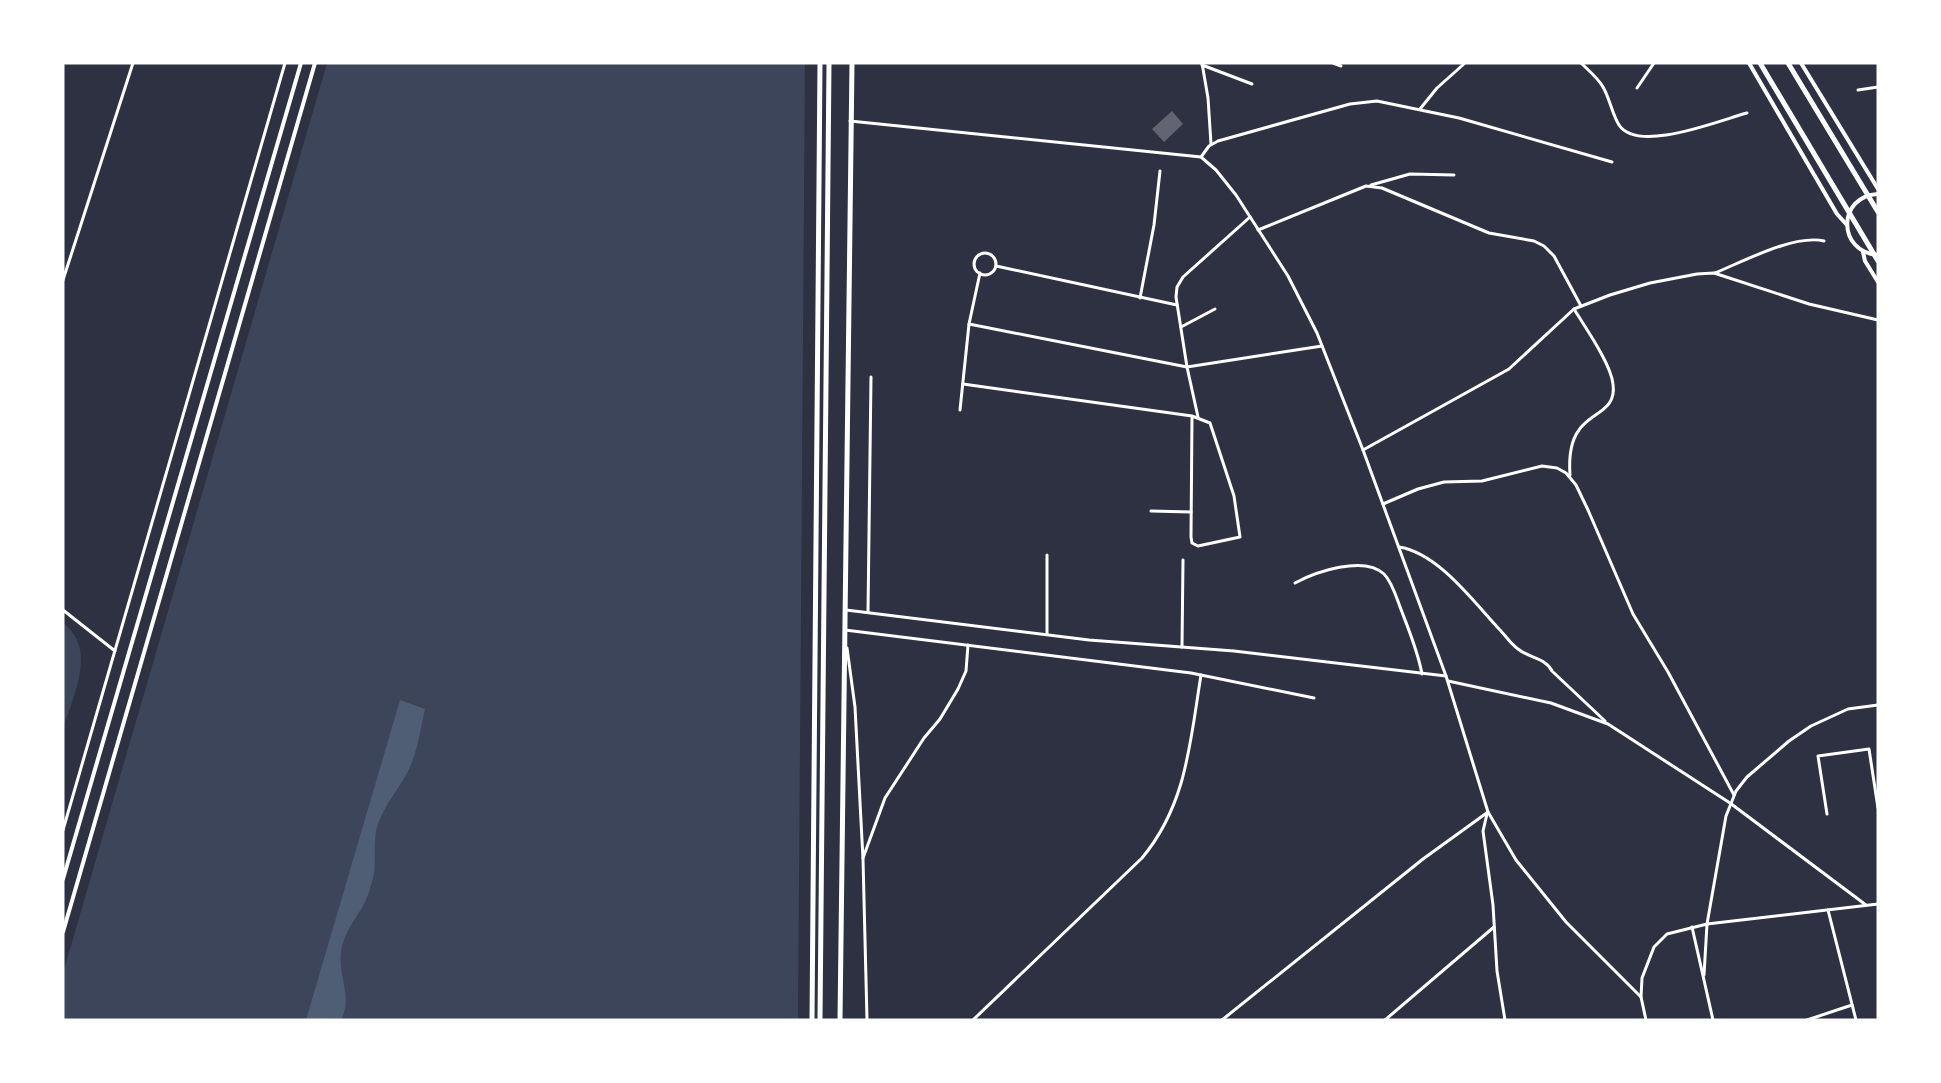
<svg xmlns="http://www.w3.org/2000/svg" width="1941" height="1083" viewBox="0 0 1941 1083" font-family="Merriweather,serif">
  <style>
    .green { fill: #3c4559 }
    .water { fill: #4f5d75 }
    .building { fill: #626471 }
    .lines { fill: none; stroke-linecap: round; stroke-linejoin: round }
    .minor { stroke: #fff; stroke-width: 3 }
    .tertiary { stroke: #fff; stroke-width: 4 }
    .primary { stroke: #fff; stroke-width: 5 }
  </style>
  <rect width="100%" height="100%" fill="#2d3142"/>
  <!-- green -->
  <g class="green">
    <polygon points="327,63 805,63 798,1020 63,1020 63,973"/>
    <path d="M63,623C98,650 73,695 63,730Z"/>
  </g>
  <!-- water -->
  <path class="water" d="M400,700L425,709C420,731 417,756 406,775C395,794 384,806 377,827C373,842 376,858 374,873C373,880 370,888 368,895C360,916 344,928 341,953C338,976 353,998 341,1020H306Z"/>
  <!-- building -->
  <polygon class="building" points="1172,111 1183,124 1164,142 1152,129"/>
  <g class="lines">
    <!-- minor -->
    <g class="minor">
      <polyline points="1202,63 1208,98 1211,144"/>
      <polyline points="1333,63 1341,66"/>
      <path d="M1581,63C1588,70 1598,78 1603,87C1610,99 1612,114 1619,125C1638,154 1720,120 1747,113"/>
      <polyline points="1202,65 1252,84"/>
      <polyline points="1637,88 1654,63"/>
      <polyline points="1858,90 1878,87"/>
      <polyline points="1420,109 1437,88 1465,63"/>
      <polyline points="850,121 1201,157 1216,170 1236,195 1288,276 1317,333 1363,450 1446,676 1488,812 1516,860 1566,922 1641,997"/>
      <polyline points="1201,157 1209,146 1218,141 1350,104 1377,101 1459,118 1612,162"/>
      <polyline points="1371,185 1410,174 1454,175"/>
      <polyline points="1258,230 1366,186 1382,188 1489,233 1534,241 1544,246 1554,256 1581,306"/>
      <circle cx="985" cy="264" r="11"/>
      <polyline points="996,266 1177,305"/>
      <path d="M1715,273C1744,261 1795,234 1824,241"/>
      <polyline points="63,280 133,63"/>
      <polyline points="1140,298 1154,225 1160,171"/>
      <polyline points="969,324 1187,367 1322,346"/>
      <polyline points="1181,327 1215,309"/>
      <polyline points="963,384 1192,416 1210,423 1234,496 1240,537 1198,546 1192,543 1191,537 1192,416"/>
      <polyline points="960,410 969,324 980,273"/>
      <polyline points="1198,417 1187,367 1176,297 1177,287 1183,277 1250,217"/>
      <polyline points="1363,450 1509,369 1574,309 1610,295 1650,283 1697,274 1714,273 1809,304 1878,320"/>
      <path d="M1570,475C1569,461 1570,442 1579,430C1591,412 1617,411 1613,384C1611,364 1585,327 1574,309"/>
      <polyline points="1383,504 1418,489 1444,482 1482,481 1542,466 1557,468 1566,473 1576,485 1588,510 1633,614 1668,672 1734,795"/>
      <polyline points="1151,511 1191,512"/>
      <path d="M1399,547C1438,553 1473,601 1499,629C1505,635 1511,644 1518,649C1529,658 1546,658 1552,671L1605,721"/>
      <polyline points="1047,555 1047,634"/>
      <path d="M1295,583C1315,572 1364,555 1384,574C1393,583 1397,600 1402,612C1410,633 1418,652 1422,674"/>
      <polyline points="63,610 115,651"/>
      <polyline points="846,610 1089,640 1234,651 1446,676"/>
      <polyline points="868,612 871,377"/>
      <polyline points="845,630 1191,673 1314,698"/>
      <polyline points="1182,647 1183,560"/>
      <polyline points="847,648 855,707 863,859 867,1020"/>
      <polyline points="1448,681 1551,703 1608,724 1730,803 1866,905"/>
      <polyline points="1487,814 1483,831 1493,905 1497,971 1505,1020"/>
      <polyline points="1827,814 1818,756 1869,749 1878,808"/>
      <polyline points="63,830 285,63"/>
      <polyline points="863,858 885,798 924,738 940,719 958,689 966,671 968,645"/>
      <polyline points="1828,910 1856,1020"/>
      <polyline points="1692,927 1713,1020"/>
      <polyline points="1704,975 1707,924 1726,816 1736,791 1747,777 1789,741 1811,726 1848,709 1878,705"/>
      <path d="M973,1020L1142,858C1187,804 1190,742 1201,675"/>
      <polyline points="1222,1020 1423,859 1488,812"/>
      <polyline points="1385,1020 1494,927"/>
      <polyline points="1646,1020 1641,997 1642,978 1654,947 1667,934 1707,924 1878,904"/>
      <polyline points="1807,1020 1852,1005"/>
    </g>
    <!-- tertiary -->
    <g class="tertiary">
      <polyline points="1749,63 1837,214 1847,225"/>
      <polyline points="1801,63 1878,189"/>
      <path d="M1878,194C1837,196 1837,252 1878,255"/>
      <polyline points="1863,252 1865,261 1878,282"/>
      <polyline points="63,879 301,63"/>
      <polyline points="63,932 315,63"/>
    </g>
    <!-- primary -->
    <g class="primary">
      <polyline points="1760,63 1878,261"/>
      <polyline points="1788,63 1878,212"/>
      <polyline points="812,1020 820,63"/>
      <polyline points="820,1020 829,63"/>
      <polyline points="840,1020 852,63"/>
    </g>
  </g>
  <!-- border -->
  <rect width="1941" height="1083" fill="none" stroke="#ffffff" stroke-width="129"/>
</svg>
